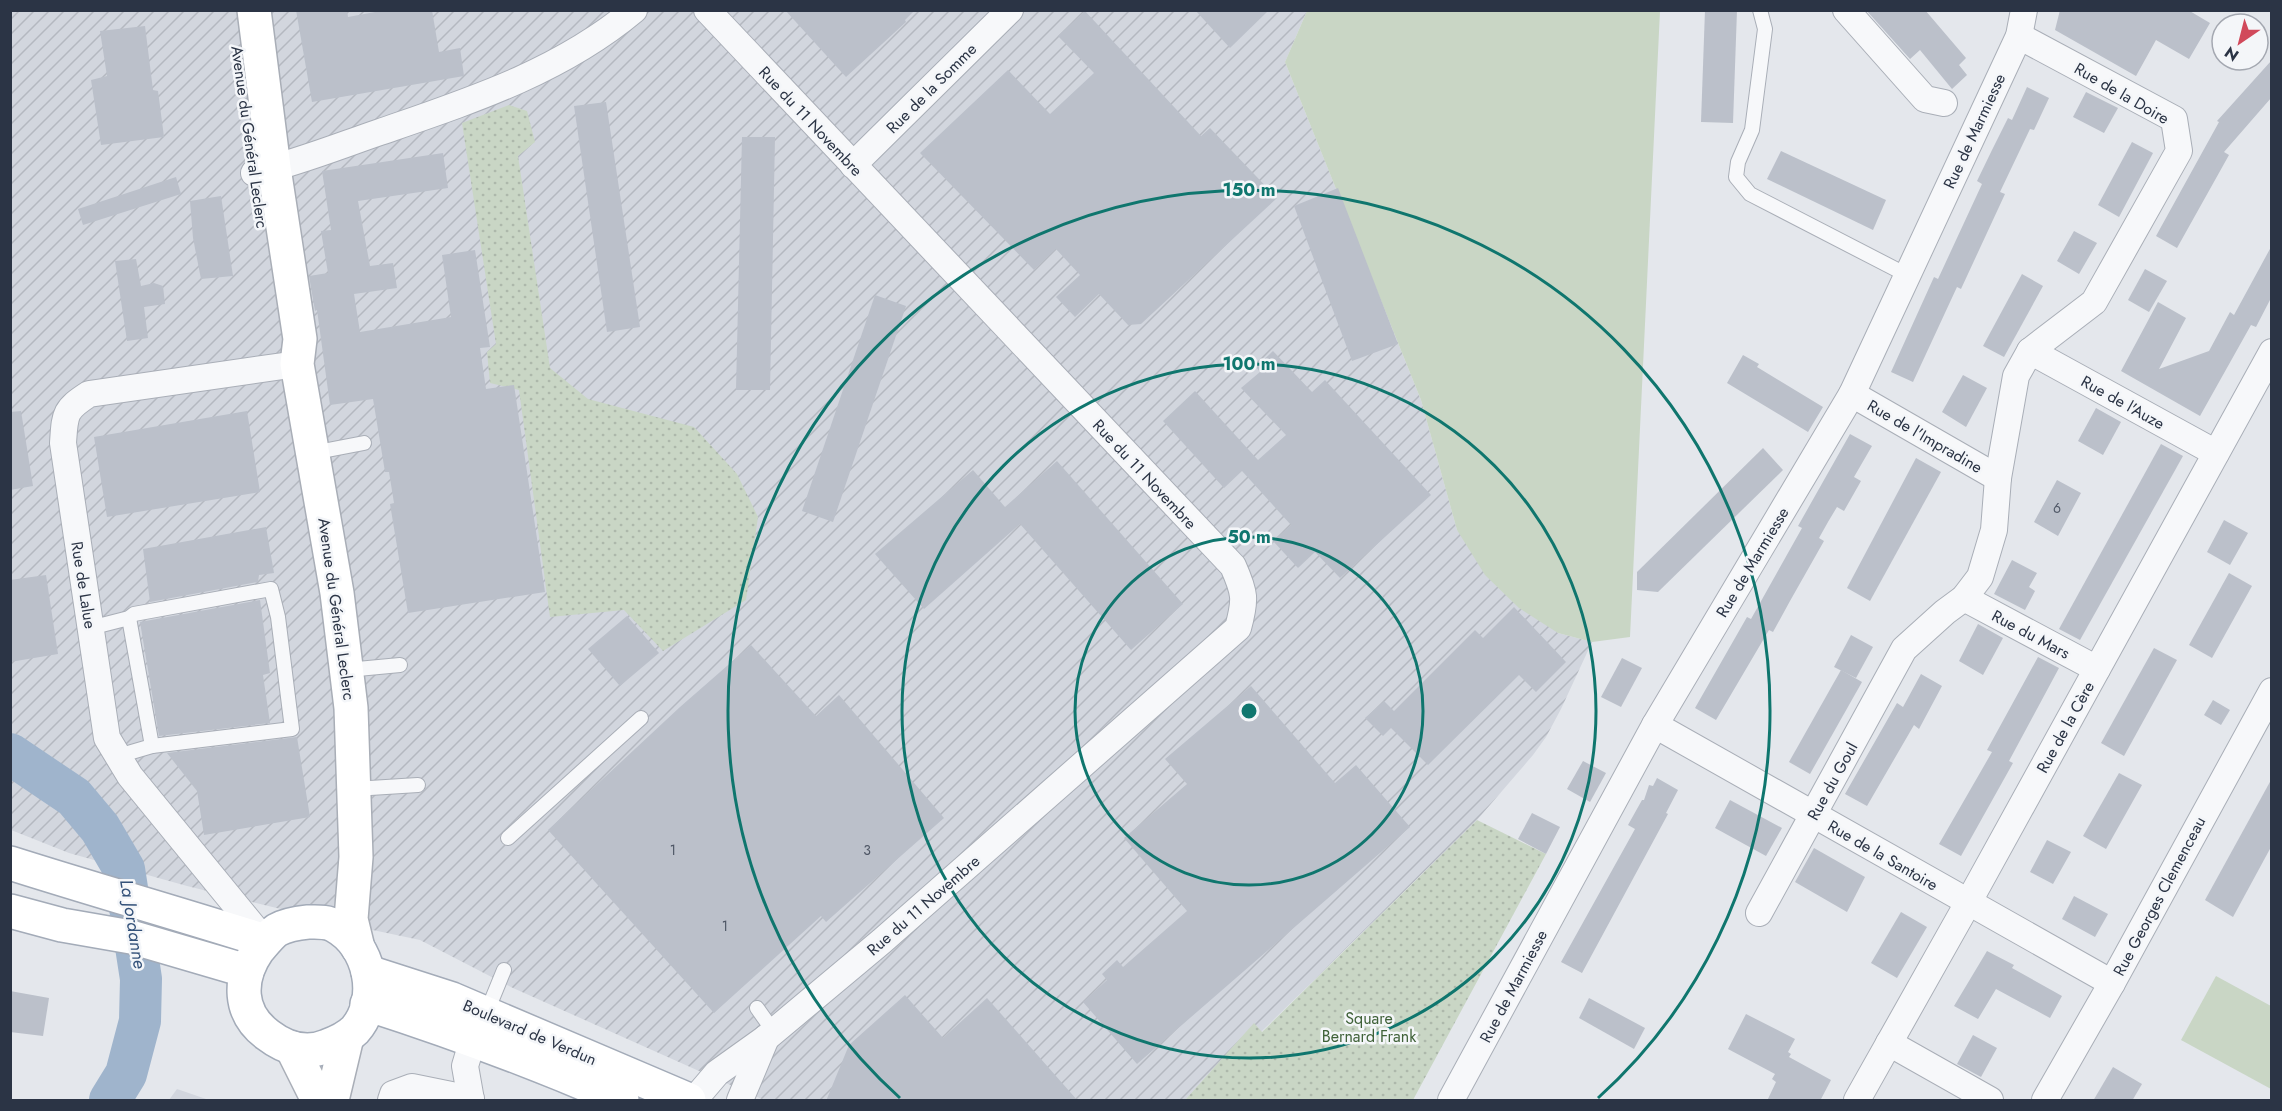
<svg xmlns="http://www.w3.org/2000/svg" width="2282" height="1111" viewBox="0 0 2282 1111" font-family="Jost,sans-serif">
  <style>
    .built { fill: #d2d6de }
    .industrial { fill: url(#industrial-furrows) }
    .grass { fill: #c9d6c5 }
    .park { fill: url(#park-dots) }
    .lines { fill: none; stroke-linecap: round; stroke-linejoin: round }
    .river { stroke: #9fb4cc; stroke-width: 42 }
    .building { fill: #bbc0ca }
    .lane-casing { stroke: #a9aeb7; stroke-width: 16 }
    .street-casing { stroke: #a9aeb7; stroke-width: 28 }
    .secondary-casing { stroke: #a9aeb7; stroke-width: 36 }
    .primary-casing { stroke: #a3abb8; stroke-width: 36 }
    .lane { stroke: #f7f8fa; stroke-width: 14 }
    .street { stroke: #f7f8fa; stroke-width: 26 }
    .secondary { stroke: #fff; stroke-width: 33 }
    .primary { stroke: #fff; stroke-width: 33 }
    .ring { fill: none; stroke: #0f766e; stroke-width: 3 }
    .labels { text-anchor: middle; stroke-width: 5; stroke-linejoin: round; paint-order: stroke }
    .number-label { font-size: 14px; fill: #4f5766 }
    .street-label { font-size: 16px; fill: #2b3445; stroke: #f4f6f9 }
    .park-label { font-size: 16px; fill: #3f6138; stroke: #f4f6f9 }
    .water-label { font-size: 18px; font-style: italic; fill: #34527a; stroke: #f4f6f9 }
    .centre { fill: #0f766e; stroke: #f4f6f9; stroke-width: 3 }
    .ring-label { font-size: 18px; text-anchor: middle; font-weight: bold; fill: #0f766e; stroke: #f4f6f9; stroke-width: 5; stroke-linejoin: round; paint-order: stroke }
  </style>
  <defs>
    <pattern id="industrial-furrows" width="10" height="10" patternUnits="userSpaceOnUse" patternTransform="scale(1.5)"><rect width="10" height="10" fill="#d2d6de"/><path d="M-1 1l2-2M0 10L10 0M9 11l2-2" fill="none" stroke="#b4b8c0"/></pattern>
    <pattern id="park-dots" width="8" height="8" patternUnits="userSpaceOnUse" patternTransform="scale(1.5)"><rect width="8" height="8" fill="#c9d6c5"/><path d="M2 2h.1M6 6h.1" fill="none" stroke="#adb8ab" stroke-width="1.8" stroke-linecap="round"/></pattern>
  </defs>
  <rect width="100%" height="100%" fill="#e4e7ec"/>
  <!-- built -->
  <polygon class="built" points="177,1089 209,1100 169,1100"/>
  <!-- industrial -->
  <polygon class="industrial" points="10,11 1307,11 1285,62 1421,400 1457,530 1558,633 1592,642 1561,709 1546,737 1533,755 1477,820 1261,1032 1254,1024 1185,1100 764,1100 513,988 420,940 330,921 187,886 69,853 11,830"/>
  <!-- grass -->
  <g class="grass">
    <polygon points="1307,11 1660,11 1630,637 1592,642 1558,633 1519,608 1485,575 1457,530 1421,400 1285,62"/>
    <polygon points="2216,976 2271,1006 2271,1089 2181,1040"/>
  </g>
  <!-- park -->
  <g class="park">
    <polygon points="509,105 527,111 535,142 518,156 550,368 588,399 694,427 737,474 758,517 746,600 663,651 624,610 550,617 519,390 490,383 487,352 496,344 462,123"/>
    <polygon points="1477,820 1546,854 1413,1100 1185,1100 1254,1023 1262,1032"/>
  </g>
  <g class="lines">
    <!-- river -->
    <polyline class="river" points="10,754 74,797 100,828 124,869 141,979 140,1021 126,1074 110,1100"/>
  </g>
  <!-- building -->
  <g class="building">
    <polygon points="296,10 347,10 348,17 386,10 432,10 439,52 460,48 464,76 312,102"/>
    <polygon points="785,10 915,10 905,20 906,22 846,77"/>
    <polygon points="1195,10 1269,10 1230,48"/>
    <polygon points="1705,10 1737,10 1733,123 1701,122"/>
    <polygon points="1866,10 1925,10 1966,58 1959,65 1967,75 1952,89 1920,50 1910,59"/>
    <polygon points="2060,10 2188,10 2210,23 2189,59 2156,40 2136,76 2055,30"/>
    <polygon points="1085,11 1201,136 1210,128 1277,198 1141,324 1128,325 1099,294 1075,317 1056,297 1080,275 1056,249 1034,270 920,153 1008,70 1050,114 1094,73 1058,36"/>
    <polygon points="145,26 153,90 158,91 164,137 101,145 91,80 107,76 100,31"/>
    <polygon points="2271,61 2271,98 2224,152 2229,155 2177,248 2156,236 2219,122 2217,121"/>
    <polygon points="2027,87 2049,98 2034,130 2030,129 2000,192 2005,194 1961,289 1957,287 1913,382 1891,372 1934,277 1938,279 1982,184 1977,181 1992,150 2008,118 2012,120"/>
    <polygon points="2086,92 2118,108 2104,133 2073,117"/>
    <polygon points="606,102 640,327 607,332 574,106"/>
    <polygon points="742,137 775,137 770,390 736,390"/>
    <polygon points="2132,142 2153,153 2119,217 2098,205"/>
    <polygon points="1781,151 1886,200 1873,230 1767,179"/>
    <polygon points="443,153 448,188 358,201 370,266 393,263 397,288 354,294 360,332 451,317 442,255 475,250 490,347 480,348 486,389 514,385 545,592 408,613 390,504 394,503 389,472 385,472 373,399 330,405 317,310 315,311 309,276 328,273 321,231 331,230 322,171"/>
    <polygon points="176,177 181,194 83,225 78,209"/>
    <polygon points="1338,188 1398,344 1352,361 1294,206"/>
    <polygon points="221,196 233,276 201,279 193,238 190,201"/>
    <polygon points="2074,231 2097,243 2079,274 2057,261"/>
    <polygon points="2271,247 2271,298 2256,327 2251,325 2200,416 2121,371 2158,302 2186,318 2159,369 2209,351 2230,312 2234,315"/>
    <polygon points="136,259 141,286 154,283 163,286 165,304 144,307 148,338 127,341 115,261"/>
    <polygon points="2145,269 2167,281 2149,312 2128,300"/>
    <polygon points="2022,274 2043,286 2004,357 1983,346"/>
    <polygon points="875,295 906,306 833,522 802,511"/>
    <polygon points="1273,351 1312,392 1325,380 1431,495 1340,578 1315,552 1298,568 1273,541 1291,525 1242,471 1224,488 1163,421 1195,391 1258,460 1286,435 1241,388 1260,372 1256,367"/>
    <polygon points="1743,355 1759,364 1757,367 1823,407 1808,432 1727,383"/>
    <polygon points="1963,375 1987,388 1966,427 1942,412"/>
    <polygon points="2096,408 2121,422 2103,455 2078,441"/>
    <polygon points="21,411 33,486 10,490 10,412"/>
    <polygon points="247,411 260,492 107,517 94,437"/>
    <polygon points="1850,434 1872,446 1854,477 1861,481 1844,511 1837,507 1828,522 1819,538 1824,541 1790,601 1773,632 1769,630 1716,720 1695,708 1747,617 1751,619 1802,528 1798,526"/>
    <polygon points="2161,444 2183,456 2080,640 2059,629"/>
    <polygon points="1763,448 1783,470 1658,592 1637,590 1637,572"/>
    <polygon points="1916,458 1941,472 1870,601 1847,588"/>
    <polygon points="1057,461 1183,604 1131,650 1020,524 924,609 875,554 973,470 1005,507"/>
    <polygon points="2057,480 2081,493 2058,536 2034,522"/>
    <polygon points="2224,520 2248,533 2230,565 2207,552"/>
    <polygon points="266,527 274,573 259,575 258,582 150,602 143,549"/>
    <polygon points="2012,560 2037,573 2029,587 2035,591 2025,610 1994,594"/>
    <polygon points="2229,573 2252,586 2212,658 2189,645"/>
    <polygon points="46,575 58,654 10,662 10,580"/>
    <polygon points="260,600 270,673 263,675 270,723 159,736 140,622"/>
    <polygon points="1514,607 1566,662 1536,692 1519,675 1428,765 1391,728 1383,736 1365,718 1384,701 1394,711 1475,630 1483,638"/>
    <polygon points="627,616 659,653 620,686 588,649"/>
    <polygon points="1978,624 2003,638 1983,675 1959,661"/>
    <polygon points="1851,635 1873,647 1856,678 1834,667"/>
    <polygon points="751,645 816,716 839,695 944,818 826,922 821,916 714,1013 548,830 680,707"/>
    <polygon points="2154,648 2177,660 2124,756 2101,743"/>
    <polygon points="2038,657 2059,668 2009,761 2013,763 1961,856 1939,844 1992,752 1987,750"/>
    <polygon points="1622,658 1642,668 1621,707 1601,697"/>
    <polygon points="1841,670 1862,682 1810,774 1789,762"/>
    <polygon points="1921,674 1942,686 1919,729 1914,725 1867,806 1845,794 1897,703 1903,707"/>
    <polygon points="1251,686 1335,783 1356,765 1410,827 1137,1064 1083,1002 1107,980 1102,974 1117,960 1123,967 1187,911 1124,838 1187,784 1165,759"/>
    <polygon points="2213,700 2230,710 2221,725 2204,715"/>
    <polygon points="297,737 310,817 204,835 197,791 167,753"/>
    <polygon points="1583,761 1606,773 1590,802 1567,789"/>
    <polygon points="2119,773 2142,785 2106,849 2083,836"/>
    <polygon points="1657,778 1678,790 1666,813 1668,814 1582,973 1561,962 1635,829 1628,825 1642,800 1644,800 1649,785 1653,786"/>
    <polygon points="2271,780 2271,847 2233,917 2205,900"/>
    <polygon points="1730,800 1782,828 1766,856 1715,828"/>
    <polygon points="1532,813 1560,827 1546,854 1518,839"/>
    <polygon points="2047,840 2071,852 2053,884 2030,872"/>
    <polygon points="1814,848 1865,877 1847,912 1795,882"/>
    <polygon points="2074,896 2108,914 2095,937 2062,919"/>
    <polygon points="1901,912 1927,927 1897,978 1871,963"/>
    <polygon points="1987,951 2014,965 2012,968 2062,996 2050,1018 1996,989 1978,1019 1954,1006"/>
    <polygon points="10,991 49,998 43,1036 10,1032"/>
    <polygon points="905,995 943,1038 987,998 1078,1101 826,1101 849,1045"/>
    <polygon points="1589,998 1645,1028 1634,1049 1579,1018"/>
    <polygon points="1746,1014 1795,1039 1788,1052 1791,1054 1789,1057 1831,1080 1820,1101 1767,1101 1776,1082 1772,1079 1775,1074 1728,1049"/>
    <polygon points="1973,1035 1997,1048 1981,1077 1957,1064"/>
    <polygon points="2113,1067 2142,1084 2132,1101 2093,1101"/>
  </g>
  <g class="lines">
    <!-- lane casing -->
    <g class="lane-casing">
      <g id="lane">
        <polyline points="1760,10 1765,29 1752,130 1738,162 1736,177 1750,194 1907,275"/>
        <polyline points="312,453 364,443"/>
        <polyline points="129,618 152,746"/>
        <polyline points="90,628 129,618 134,614 271,589 278,617 292,729 152,746 118,756"/>
        <polyline points="347,670 400,665"/>
        <polyline points="354,789 418,785"/>
        <polyline points="508,838 641,718"/>
        <polyline points="757,1008 774,1032"/>
        <polyline points="486,1014 504,970"/>
      </g>
    </g>
    <!-- street casing -->
    <g class="street-casing">
      <g id="street">
        <polyline points="1846,10 1925,99 1944,103"/>
        <polyline points="853,165 1010,10"/>
        <path d="M254,173C297,163 339,146 380,132C470,101 560,72 634,10"/>
        <polyline points="2030,351 2216,453"/>
        <polyline points="1852,394 1998,478"/>
        <polyline points="1964,598 2097,669"/>
        <polyline points="1655,725 2112,983"/>
        <polyline points="1759,913 1904,649 1945,612 1964,598 1980,577 1994,530 1998,478 2016,376 2030,351 2094,302 2179,151 2174,119 2019,36"/>
        <path d="M265,941L130,776L107,738L63,443C65,414 64,410 89,394L297,364"/>
        <polyline points="1889,1043 1990,1100"/>
        <polyline points="391,1100 393,1094 412,1087 471,1099"/>
        <polyline points="471,1100 465,1066 473,1039"/>
        <path d="M694,1100L717,1073L766,1038L882,941L1238,628C1246,599 1245,593 1233,566L707,10"/>
        <polyline points="740,1100 766,1038"/>
        <polyline points="1451,1100 1655,725 1852,394 2019,36 2024,10"/>
        <polyline points="1857,1100 1968,903 2272,352"/>
        <polyline points="2045,1100 2112,983 2272,691"/>
      </g>
    </g>
    <!-- secondary casing -->
    <g class="secondary-casing">
      <g id="secondary">
        <polyline points="254,10 274,168 300,339 297,364 337,593 351,708 356,857 351,919 358,948"/>
        <polyline points="292,1048 318,1100"/>
        <polyline points="332,1100 347,1037"/>
      </g>
    </g>
    <!-- primary casing -->
    <g class="primary-casing">
      <g id="primary">
        <path d="M10,863C95,890 180,914 265,941"/>
        <polyline points="10,911 62,925 131,937 247,971"/>
        <path d="M308,922C317,922 327,921 335,926C370,945 382,999 355,1030C347,1038 338,1042 327,1046C306,1055 285,1048 268,1035C238,1013 238,979 258,950C264,943 270,935 277,930C286,925 298,923 308,922Z"/>
        <polyline points="368,972 452,999 689,1100"/>
        <path d="M367,1004C454,1032 538,1063 622,1100"/>
      </g>
    </g>
    <!-- lane -->
    <use href="#lane" class="lane"/>
    <!-- street -->
    <use href="#street" class="street"/>
    <!-- secondary -->
    <use href="#secondary" class="secondary"/>
    <!-- primary -->
    <use href="#primary" class="primary"/>
  </g>
  <!-- distance rings -->
  <g class="ring">
    <circle cx="1249" cy="711" r="174"/>
    <circle cx="1249" cy="711" r="347"/>
    <path d="M900 1098A521 521 0 1 1 1598 1098"/>
  </g>
  <g class="labels">
    <!-- number labels -->
    <g class="number-label">
      <text x="2057" y="513">6</text>
      <text x="673" y="855">1</text>
      <text x="867" y="855">3</text>
      <text x="725" y="931">1</text>
    </g>
    <!-- street labels -->
    <g class="street-label">
      <text transform="translate(931 88) rotate(-45)" y="6">Rue de la Somme</text>
      <text transform="translate(2122 93) rotate(30)" y="6">Rue de la Doire</text>
      <text transform="translate(811 121) rotate(47)" y="6">Rue du 11 Novembre</text>
      <text transform="translate(1974 131) rotate(-65)" y="6">Rue de Marmiesse</text>
      <text transform="translate(250 137) rotate(82)" y="6">Avenue du Général Leclerc</text>
      <text transform="translate(2123 402) rotate(29)" y="6">Rue de l'Auze</text>
      <text transform="translate(1925 436) rotate(30)" y="6">Rue de l'Impradine</text>
      <text transform="translate(1145 474) rotate(47)" y="6">Rue du 11 Novembre</text>
      <text transform="translate(1752 562) rotate(-59)" y="6">Rue de Marmiesse</text>
      <text transform="translate(84 585) rotate(81)" y="6">Rue de Lalue</text>
      <text transform="translate(337 609) rotate(82)" y="6">Avenue du Général Leclerc</text>
      <text transform="translate(2031 634) rotate(28)" y="6">Rue du Mars</text>
      <text transform="translate(2065 727) rotate(-61)" y="6">Rue de la Cère</text>
      <text transform="translate(1832 781) rotate(-61)" y="6">Rue du Goul</text>
      <text transform="translate(1883 855) rotate(30)" y="6">Rue de la Santoire</text>
      <text transform="translate(2159 896) rotate(-62)" y="6">Rue Georges Clemenceau</text>
      <text transform="translate(923 905) rotate(-41)" y="6">Rue du 11 Novembre</text>
      <text transform="translate(1513 986) rotate(-62)" y="6">Rue de Marmiesse</text>
      <text transform="translate(530 1032) rotate(23)" y="6">Boulevard de Verdun</text>
    </g>
    <!-- park labels -->
    <g class="park-label">
      <text x="1369" y="1024">Square<tspan x="1369" dy="18">Bernard Frank</tspan></text>
    </g>
    <!-- water labels -->
    <g class="water-label">
      <text transform="translate(133 924) rotate(81)" y="6">La Jordanne</text>
    </g>
  </g>
  <circle cx="1249" cy="711" r="9" class="centre"/>
  <g class="ring-label">
    <text x="1249" y="196">150 m</text>
    <text x="1249" y="370">100 m</text>
    <text x="1249" y="543">50 m</text>
  </g>
  <!-- border -->
  <rect width="2282" height="1111" fill="none" stroke="#2b3445" stroke-width="24"/>
  <!-- north arrow -->
  <g transform="translate(2240 42) rotate(215)"><circle r="28" fill="#f4f6f9" stroke="#a4a8b1" stroke-width="1.5"/>
  <path d="M0-4.5L10 22L0 15L-10 22Z" fill="#d1495b"/>
  <text y="-9" font-size="16" font-weight="bold" text-anchor="middle" fill="#2b3445">N</text>
  </g>
</svg>
